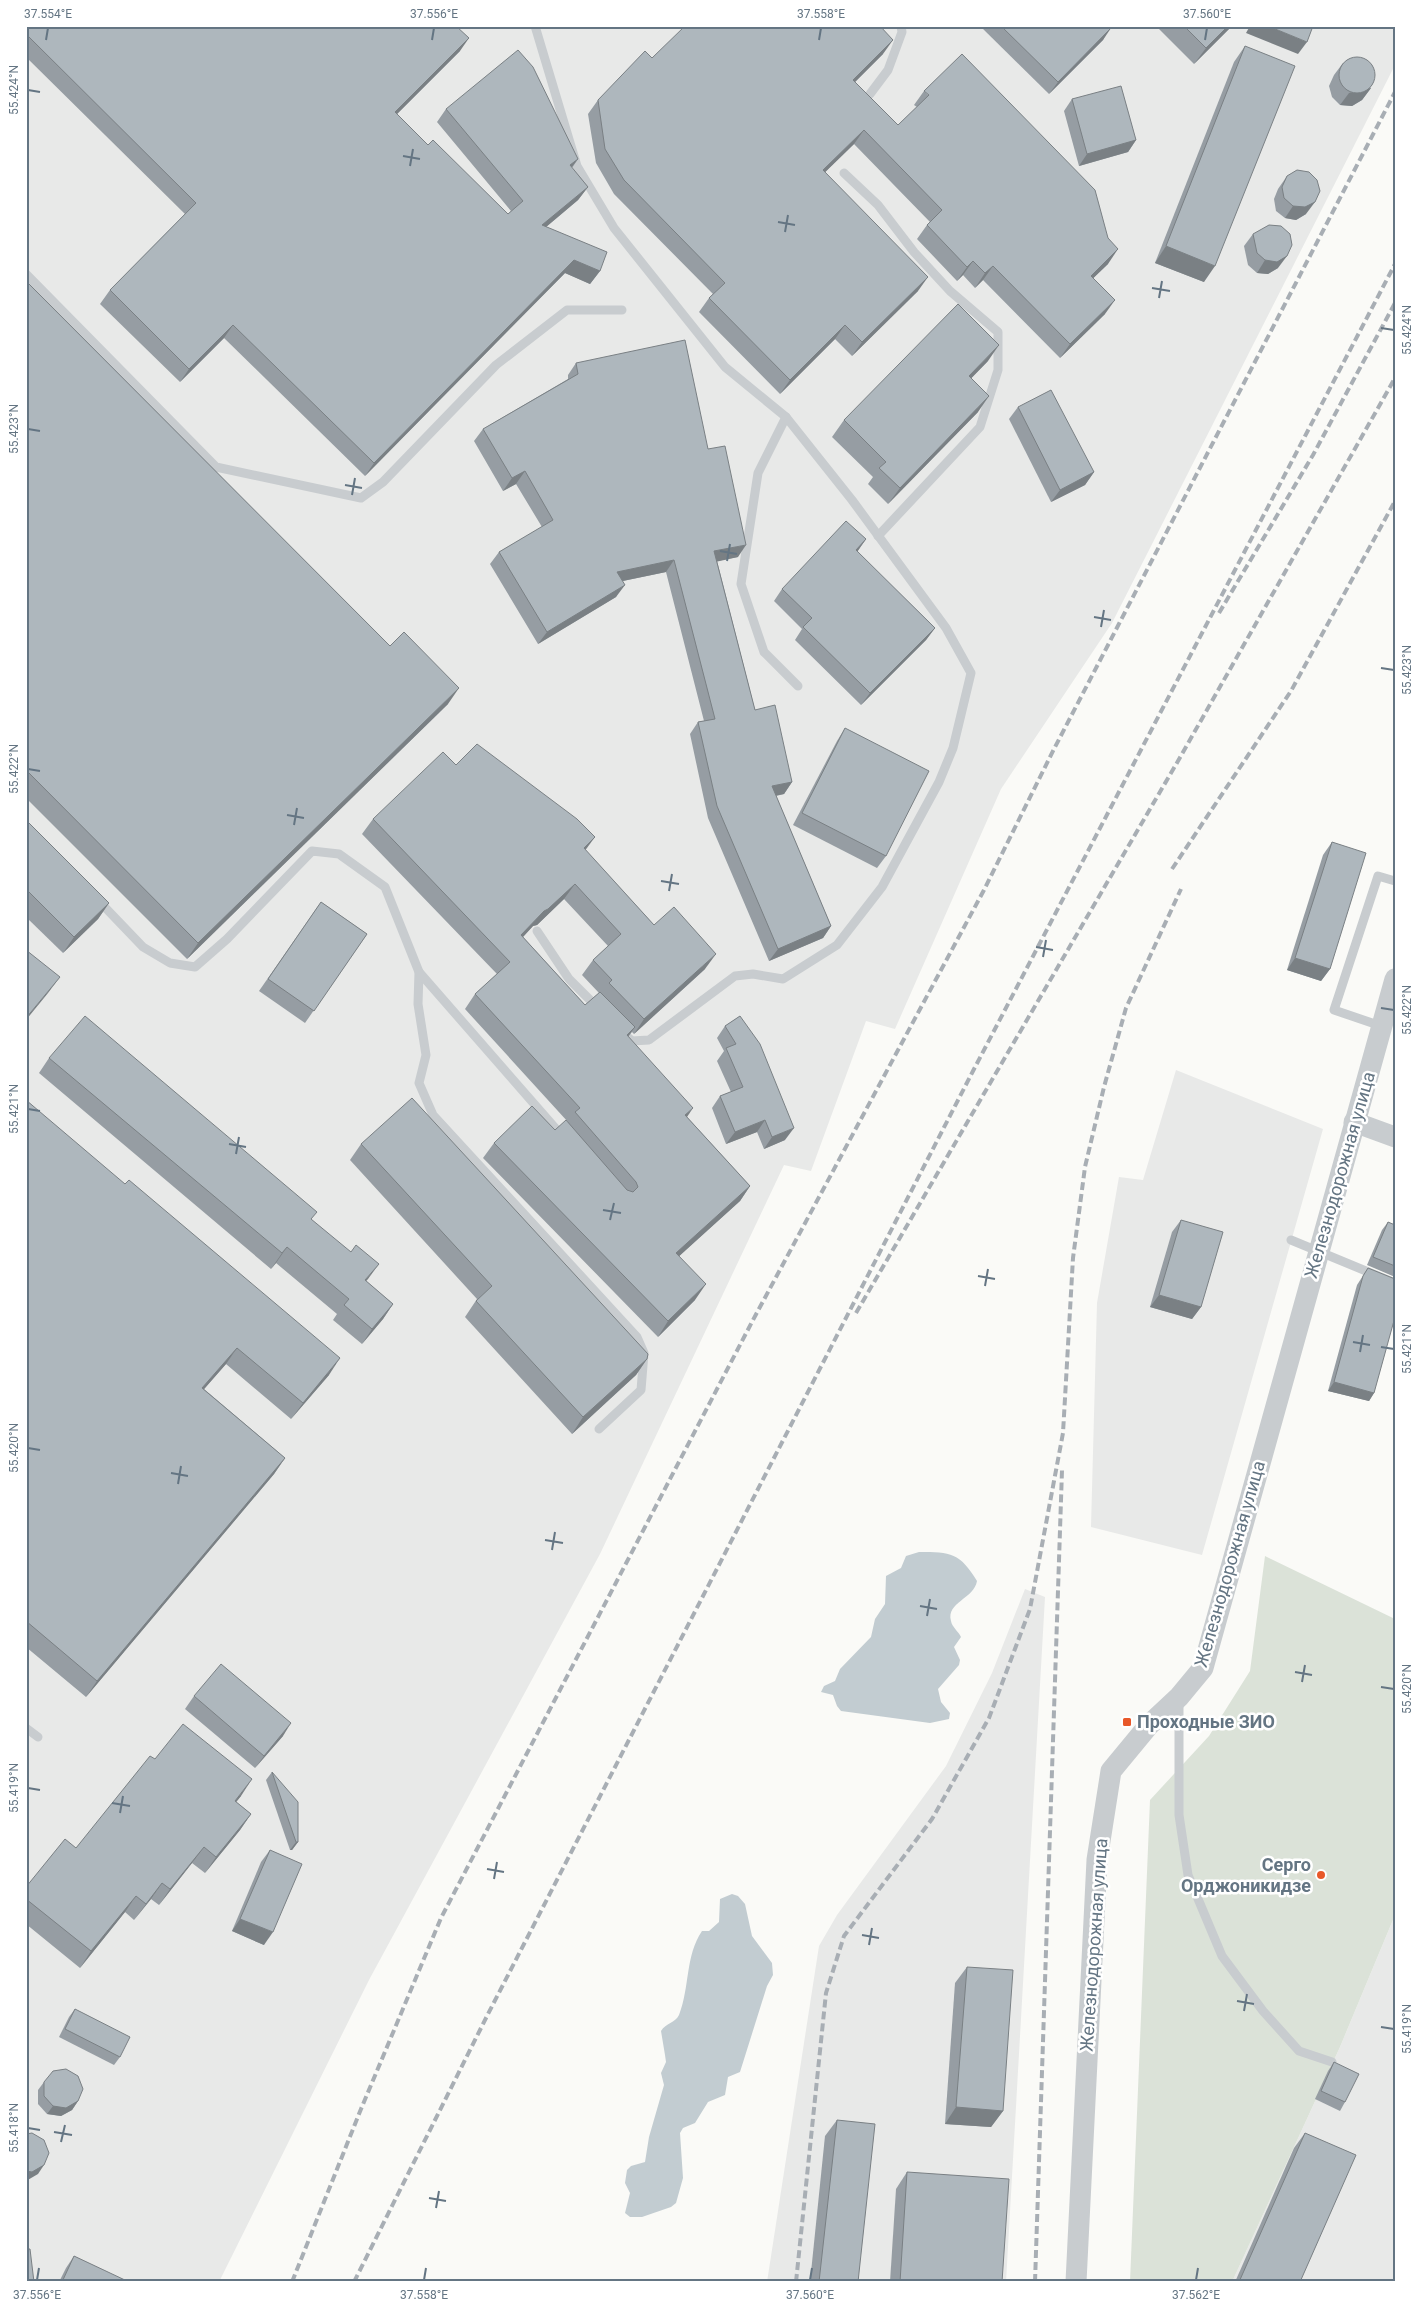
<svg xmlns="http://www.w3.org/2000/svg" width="1421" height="2308" viewBox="0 0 1421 2308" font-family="Roboto,sans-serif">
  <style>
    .built { fill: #e8e9e8 }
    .green { fill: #dbe2d8 }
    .water { fill: #c2ccd1 }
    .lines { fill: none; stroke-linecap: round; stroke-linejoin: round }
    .service { stroke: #c8cccf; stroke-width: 9 }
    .tertiary { stroke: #c8cccf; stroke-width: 21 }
    .rail { stroke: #a8aeb4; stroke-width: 4; stroke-dasharray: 8 4; stroke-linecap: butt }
    .wall { fill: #969da3; fill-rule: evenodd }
    .shaded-wall { fill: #7a8084 }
    .building { fill: #aeb7bd; stroke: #7a8084 }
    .ticks { fill: none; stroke: #647583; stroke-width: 2 }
    .poi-dot { fill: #e85829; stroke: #fff; stroke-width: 2 }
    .labels { text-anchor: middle; stroke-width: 5; stroke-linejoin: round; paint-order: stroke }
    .street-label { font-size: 18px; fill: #647583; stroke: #fff }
    .poi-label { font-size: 18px; font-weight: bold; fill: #647583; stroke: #fff; text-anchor: start }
    .neatline { fill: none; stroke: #647583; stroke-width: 2 }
    .ticks-label { font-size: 12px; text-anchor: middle; fill: #647583 }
  </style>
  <rect width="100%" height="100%" fill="#fafaf7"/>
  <!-- built -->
  <g class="built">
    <polygon points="26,26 1395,26 1395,65 1112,623 1001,789 895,1029 866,1021 811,1171 784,1165 600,1554 369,1980 219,2282 26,2282"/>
    <polygon points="1176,1070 1323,1129 1202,1555 1091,1527 1097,1303 1119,1177 1143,1180"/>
    <polygon points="1025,1589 1045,1597 1006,2282 767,2282 819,1946 837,1915 946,1766 992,1673"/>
    <polygon points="1395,1915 1395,2282 1232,2282 1340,2047"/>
  </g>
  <!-- green -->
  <polygon class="green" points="1265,1556 1395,1619 1395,1915 1340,2047 1232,2282 1130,2282 1150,1800 1209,1736 1250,1671"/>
  <!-- water -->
  <g class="water">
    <path d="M919,1552C951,1552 960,1553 977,1581C974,1599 946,1602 951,1621C952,1627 958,1631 961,1637L954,1647L960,1660L959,1665L938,1689L941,1702L950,1713L949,1719L930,1723L841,1711L837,1706L833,1695L821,1692L824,1686L835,1681L840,1669L871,1637L875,1619L885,1604L886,1576L901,1568L906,1556Z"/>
    <path d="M732,1894L738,1896L745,1904L752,1936L772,1963L773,1975L767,1986L740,2072L728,2077L725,2095L708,2102L695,2123L683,2128L680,2133L683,2178L676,2203L671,2207L642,2217H630L625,2213L630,2193L625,2183L627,2170L631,2166L645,2162L649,2137L664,2085L661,2073L666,2062L665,2055L661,2031C666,2023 675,2023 679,2015C690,1987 685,1956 702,1931H709L719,1922L720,1899Z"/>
  </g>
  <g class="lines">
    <!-- service -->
    <g class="service">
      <polyline points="535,26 577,166 614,228 725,367 786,417 852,500 946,628 971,673 953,748 939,782 882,887 837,945 783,979 753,974 735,976 649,1040 632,1041 625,1035"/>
      <polyline points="870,94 888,70 902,32 901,26"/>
      <polyline points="844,173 878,205 914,252 950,291 998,332 998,370 980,427 878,536"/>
      <polyline points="26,274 216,467 361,498 383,482 496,365 567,310 622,310"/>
      <polyline points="786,417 758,473 741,584 764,652 798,686"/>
      <polyline points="97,899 143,947 170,963 195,967 227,939 312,851 339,854 385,887 419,972 418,1004 426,1055 419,1083 433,1115 637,1337 644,1353 641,1390 599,1429"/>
      <polyline points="537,931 569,979 598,1008"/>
      <polyline points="419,972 563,1137"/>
      <polyline points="1381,1026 1334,1010 1378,876 1395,881"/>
      <polyline points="1291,1240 1395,1283"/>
      <polyline points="1179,1700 1179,1815 1188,1875 1222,1956 1263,2011 1299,2051 1332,2062"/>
      <polyline points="26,1728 38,1737"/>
    </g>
    <!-- tertiary -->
    <g class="tertiary">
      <polyline points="1354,1122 1395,1137"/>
      <polyline points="1076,2282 1097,1860 1111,1771 1149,1725 1179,1697 1203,1668 1395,979"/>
    </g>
    <!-- rail -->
    <g class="rail">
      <polyline points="1219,613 1313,455 1395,303"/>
      <polyline points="1172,869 1291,691 1395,501"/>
      <polyline points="856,1313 1178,761 1395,378"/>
      <polyline points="292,2282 361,2109 441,1918 753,1320 984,890 1054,749 1395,92"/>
      <polyline points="354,2282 488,2014 973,1071 1395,264"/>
      <polyline points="796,2282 826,1993 844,1936 932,1819 989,1718 1030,1609 1063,1433 1073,1258 1085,1167 1104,1087 1126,1008 1181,889"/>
      <polyline points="1035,2282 1062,1470"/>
    </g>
  </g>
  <!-- wall -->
  <g class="wall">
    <polygon points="26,26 460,51 397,114 428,145 508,214 511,211 437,122 446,109 578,159 572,168 588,187 578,200 546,227 600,271 590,284 565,273 365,476 224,338 180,382 100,304 110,290 185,214 26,57"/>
    <polygon points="980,26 1110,26 1103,40 1049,94"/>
    <polygon points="1156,26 1232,26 1194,64"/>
    <polygon points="1245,46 1204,282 1155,263 1234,62"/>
    <polygon points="883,54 855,82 898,125 917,107 914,105 924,91 1108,264 1093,278 1105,314 1060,358 983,280 975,288 963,275 957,281 917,239 927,225 930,222 854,144 825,172 918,291 852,356 835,339 780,394 699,312 709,298 713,294 614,194 596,163 588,114 598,100 652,58"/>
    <polygon points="1343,63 1371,88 1362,100 1352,106 1340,105 1332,97 1329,86 1334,75"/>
    <polygon points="1072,99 1136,140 1128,152 1079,166 1064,111"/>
    <polygon points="1287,176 1306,214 1296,220 1285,218 1276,211 1274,199 1278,189"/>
    <polygon points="1253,234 1278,268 1268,274 1257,273 1248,265 1244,246"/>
    <polygon points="26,281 390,646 448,704 187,959 26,798"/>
    <polygon points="988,361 971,378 978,412 888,504 868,484 873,477 832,437 844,420"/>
    <polygon points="576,363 708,449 738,557 717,561 755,710 792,782 784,794 776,796 831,926 823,938 769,961 708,818 690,734 698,722 704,721 666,572 623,581 616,597 538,644 490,564 499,552 542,527 516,484 503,491 474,441 483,429 568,379 568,375"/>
    <polygon points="1018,407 1094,472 1085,485 1051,502 1009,419"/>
    <polygon points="866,539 857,552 935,628 926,640 861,705 795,640 802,629 774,601 782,589"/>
    <polygon points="845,728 886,856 877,868 793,825 837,741"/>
    <path d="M456,765L585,850L654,925L705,969L634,1034L632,1032L628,1037L687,1117L750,1186L740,1201L679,1256L695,1300L658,1337L483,1158L494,1143L555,1130L568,1122L465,1009L475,994L497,974L362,834L373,819ZM564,899L608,946L593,960L582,975L599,993L585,1005L523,937L533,926L537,925Z"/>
    <polygon points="26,820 109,903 98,919 63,953 26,917"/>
    <polygon points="1332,842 1330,969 1321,981 1287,970 1323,855"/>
    <polygon points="321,902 367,934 305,1023 259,991"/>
    <polygon points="740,1016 785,1140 764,1149 757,1132 726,1144 712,1108 720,1096 731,1092 717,1061 724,1051 717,1038 725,1026"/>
    <polygon points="49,1058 311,1219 366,1281 393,1304 383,1319 362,1344 333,1320 337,1314 276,1263 271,1269 39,1073"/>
    <polygon points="26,1100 329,1375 291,1419 226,1364 204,1389 285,1458 274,1474 86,1697 26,1647"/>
    <polygon points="361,1144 647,1359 636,1375 572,1434 465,1317 477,1299 350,1160"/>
    <polygon points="1181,1220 1201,1307 1192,1319 1150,1307 1172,1232"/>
    <polygon points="1388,1222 1395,1225 1395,1277 1367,1265 1382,1230"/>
    <polygon points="1368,1268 1374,1393 1369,1401 1328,1391 1357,1285"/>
    <polygon points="194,1696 283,1736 255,1768 185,1709"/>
    <polygon points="155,1759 241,1796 236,1802 251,1814 240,1830 205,1873 192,1863 159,1905 151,1899 134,1920 125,1912 80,1968 26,1924 26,1887 76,1848"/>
    <polygon points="272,1772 298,1842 292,1850 290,1850 266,1780"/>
    <polygon points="270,1850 264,1945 232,1931 261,1862"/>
    <polygon points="967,1967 1003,2111 991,2127 945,2124 955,1983"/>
    <polygon points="75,2009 120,2057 114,2065 59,2037 69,2017"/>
    <polygon points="1334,2062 1345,2102 1340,2111 1315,2099 1328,2071"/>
    <polygon points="44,2082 78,2101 72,2110 61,2116 47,2114 38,2104 38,2090"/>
    <polygon points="837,2120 858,2282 810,2282 825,2136"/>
    <polygon points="1305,2133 1300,2282 1235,2282 1294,2148"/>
    <polygon points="907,2172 1002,2282 890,2282 896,2189"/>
    <polygon points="74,2256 127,2282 59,2282 66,2268"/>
  </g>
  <!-- shaded-wall -->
  <g class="shaded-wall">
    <polygon points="1228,26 1232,26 1194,64 1206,48"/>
    <polygon points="1250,26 1268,26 1307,42 1298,54 1246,33"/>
    <polygon points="1111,28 1103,40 1049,94 1058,82"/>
    <polygon points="469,38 460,51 386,125 395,112"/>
    <polygon points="893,40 883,54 843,94 853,80"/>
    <polygon points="1371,88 1362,100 1352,106 1340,105 1349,93"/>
    <polygon points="864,130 854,144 813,184 823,170"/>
    <polygon points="1136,140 1128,152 1079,166 1087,154"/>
    <polygon points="578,159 568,172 570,165"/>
    <polygon points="588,187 578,200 533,238 542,225"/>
    <polygon points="1315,202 1306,214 1296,220 1285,218 1293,206"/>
    <polygon points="1166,246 1215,266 1204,282 1155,263"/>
    <polygon points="1118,249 1108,264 1081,290 1091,276"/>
    <polygon points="1287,256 1278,268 1268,274 1257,273 1265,260"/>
    <polygon points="574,260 600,271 590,284 565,273 365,476 374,463"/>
    <polygon points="973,261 963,275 957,281 967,267"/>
    <polygon points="993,266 983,280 975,288 985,273"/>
    <polygon points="928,277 918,291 852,356 862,342"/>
    <polygon points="1115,300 1105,314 1060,358 1070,344"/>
    <polygon points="233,325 224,338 180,382 189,369"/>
    <polygon points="845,325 835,339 780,394 790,380"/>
    <polygon points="999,345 988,361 958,392 969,376"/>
    <polygon points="989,396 978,412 888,504 900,488"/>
    <polygon points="525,471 516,484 503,491 512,478"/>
    <polygon points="1094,472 1085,485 1051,502 1060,490"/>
    <polygon points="866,539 857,552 856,550"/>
    <polygon points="746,545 738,557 706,564 714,551"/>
    <polygon points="674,560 666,572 608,584 617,572"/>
    <polygon points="625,585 616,597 538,644 547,632"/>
    <polygon points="935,628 926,640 861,705 870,693"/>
    <polygon points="459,688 448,704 187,959 198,943"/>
    <polygon points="792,782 784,794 763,798 772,786"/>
    <polygon points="595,837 584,852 584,848"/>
    <polygon points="575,884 564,899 537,925 533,926 510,951 521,935 544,911"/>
    <polygon points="109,903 98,919 63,953 74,937"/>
    <polygon points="831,926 823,938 769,961 778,949"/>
    <polygon points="716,954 705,969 634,1034 644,1019"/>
    <polygon points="1295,958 1330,969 1321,981 1287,970"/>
    <polygon points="60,977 48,993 26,1020 26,1018"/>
    <polygon points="635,1027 624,1042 627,1035"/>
    <polygon points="693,1108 683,1123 685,1115"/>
    <polygon points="765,1120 757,1132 726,1144 735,1132"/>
    <polygon points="794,1128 785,1140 764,1149 772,1137"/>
    <polygon points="750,1186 740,1201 665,1269 676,1253"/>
    <polygon points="287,1247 276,1263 271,1269 282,1253"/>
    <polygon points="379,1264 368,1279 354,1295 365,1280"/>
    <polygon points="706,1284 695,1300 658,1337 668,1321"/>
    <polygon points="1159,1295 1201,1307 1192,1319 1150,1307"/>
    <polygon points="393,1304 383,1319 362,1344 372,1329"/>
    <polygon points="237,1348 226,1364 191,1404 202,1388"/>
    <polygon points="340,1358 329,1375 291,1419 303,1403"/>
    <polygon points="647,1359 636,1375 572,1434 583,1417"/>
    <polygon points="1334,1382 1374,1393 1369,1401 1328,1391"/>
    <polygon points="285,1458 274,1474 86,1697 97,1681"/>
    <polygon points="291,1723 283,1736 255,1768 264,1756"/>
    <polygon points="252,1779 241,1796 224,1817 235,1801"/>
    <polygon points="251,1814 240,1830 205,1873 216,1857"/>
    <polygon points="296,1842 298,1842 292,1850 290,1850"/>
    <polygon points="204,1847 192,1863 159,1905 170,1889"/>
    <polygon points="162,1883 151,1899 134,1920 146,1904"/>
    <polygon points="136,1896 125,1912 80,1968 91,1951"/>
    <polygon points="240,1919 273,1932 264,1945 232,1931"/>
    <polygon points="78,2101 72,2110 61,2116 47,2114 53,2106"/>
    <polygon points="956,2107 1003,2111 991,2127 945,2124"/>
    <polygon points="44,2165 38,2174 26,2181 26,2171"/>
  </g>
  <!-- building -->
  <g class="building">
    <polygon points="26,26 456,26 469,38 395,112 428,145 433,140 508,214 523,201 446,109 518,50 533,67 578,159 570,165 588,187 542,225 607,252 600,271 574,260 374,463 233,325 189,369 110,290 196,203 26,34"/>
    <polygon points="685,26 880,26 893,40 853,80 898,125 929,95 924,91 962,54 1095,190 1108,238 1118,249 1091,276 1115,300 1070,344 993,266 985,273 973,261 967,267 927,225 942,210 864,130 823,170 928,277 862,342 845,325 790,380 709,298 725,283 624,180 605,149 598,100 645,51 652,58"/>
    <polygon points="1001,26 1110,26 1111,28 1058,82"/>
    <polygon points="1184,26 1228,26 1206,48"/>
    <polygon points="1268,26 1313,26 1307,42"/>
    <polygon points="1245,46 1295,66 1215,266 1166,246"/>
    <circle cx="1357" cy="75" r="18"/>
    <polygon points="1121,86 1136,140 1087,154 1072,99"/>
    <polygon points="1297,170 1309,172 1317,180 1320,191 1315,202 1305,207 1293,206 1284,198 1282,187 1287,176"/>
    <polygon points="1269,225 1281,226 1290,234 1292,245 1287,256 1277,262 1265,260 1257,253 1253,234"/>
    <polygon points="26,281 390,646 404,632 459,688 198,943 26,770"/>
    <polygon points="958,304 999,345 969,376 989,396 900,488 879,468 886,462 844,420"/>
    <polygon points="685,340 708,449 725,446 746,545 714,551 755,710 775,705 792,782 772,786 831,926 778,949 717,806 698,722 715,719 674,560 617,572 625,585 547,632 499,552 553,520 525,471 512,478 483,429 578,374 576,363"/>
    <polygon points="1051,390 1094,472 1060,490 1018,407"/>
    <polygon points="846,521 866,539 856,550 935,628 870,693 803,627 812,618 782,589"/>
    <polygon points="845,728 929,771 886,856 802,813"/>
    <polygon points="477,744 577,819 595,837 584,848 654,925 674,907 716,954 644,1019 609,983 612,980 593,960 621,934 575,884 548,909 544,911 521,935 585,1005 600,992 635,1027 627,1035 693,1108 685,1115 750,1186 676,1253 706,1284 668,1321 494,1143 532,1106 555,1130 566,1120 627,1190 633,1192 638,1187 636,1182 575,1112 580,1108 475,994 510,962 373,819 443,752 456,765"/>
    <polygon points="26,820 109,903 74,937 26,889"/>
    <polygon points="1332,842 1366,853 1330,969 1295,958"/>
    <polygon points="321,902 367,934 314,1011 268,979"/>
    <polygon points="26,950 60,977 26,1018"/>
    <polygon points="85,1016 317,1212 311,1219 351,1252 356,1245 379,1264 365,1280 393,1304 372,1329 344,1305 349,1299 287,1247 282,1253 49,1058"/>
    <polygon points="740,1016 760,1044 794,1128 772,1137 765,1120 735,1132 720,1096 743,1087 726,1048 736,1044 725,1026"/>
    <polygon points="412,1098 648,1354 647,1359 583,1417 476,1301 492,1286 361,1144"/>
    <polygon points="26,1100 125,1184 129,1180 340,1358 303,1403 237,1348 202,1388 285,1458 97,1681 26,1621"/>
    <polygon points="1181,1220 1223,1232 1201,1307 1159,1295"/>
    <polygon points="1388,1222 1395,1225 1395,1266 1373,1257"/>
    <polygon points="1368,1268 1395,1279 1395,1317 1374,1393 1334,1382 1363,1276"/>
    <polygon points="221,1664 291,1723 264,1756 194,1696"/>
    <polygon points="183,1724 252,1779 235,1801 251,1814 216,1857 204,1847 170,1889 162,1883 146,1904 136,1896 91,1951 26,1899 26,1887 65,1839 76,1848 150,1756 155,1759"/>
    <polygon points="272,1772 298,1802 298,1842 296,1842"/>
    <polygon points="270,1850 302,1864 273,1932 240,1919"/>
    <polygon points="967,1967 1013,1970 1003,2111 956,2107"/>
    <polygon points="75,2009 130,2037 120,2057 65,2029"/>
    <polygon points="1334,2062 1359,2074 1345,2102 1321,2091"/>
    <polygon points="66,2069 78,2076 83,2089 78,2101 66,2108 53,2106 44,2096 44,2082 53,2071"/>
    <polygon points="837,2120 875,2124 858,2282 819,2282"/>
    <polygon points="32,2133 44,2140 49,2153 44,2165 32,2172 26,2171 26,2134"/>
    <polygon points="1305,2133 1356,2155 1300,2282 1239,2282"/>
    <polygon points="907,2172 1009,2179 1002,2282 900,2282"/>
    <polygon points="26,2249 30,2249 34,2282 26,2282"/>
    <polygon points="74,2256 127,2281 62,2282"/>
  </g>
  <!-- ticks -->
  <path class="ticks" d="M46,40L48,28M432,40L434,28M819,40L821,28M1205,40L1207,28M28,90L40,92M403,156L420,159M410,166L413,149M778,222L795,225M785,232L788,215M1152,288L1170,291M1159,298L1162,281M1381,328L1394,330M28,429L40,431M345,485L362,488M352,495L355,478M720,551L737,554M727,561L730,544M1094,617L1111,620M1101,627L1104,610M1381,668L1394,670M28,769L40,771M287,815L304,818M294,825L297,808M661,881L679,884M669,891L672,874M1036,947L1053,950M1043,957L1046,940M1381,1008L1394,1010M28,1109L40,1111M229,1144L246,1147M236,1154L239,1137M603,1210L621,1213M610,1220L614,1203M978,1276L995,1279M985,1286L988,1269M1353,1342L1370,1345M1381,1347L1394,1349M1360,1352L1363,1335M28,1448L40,1450M171,1473L188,1476M178,1484L181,1466M545,1540L563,1543M552,1550L555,1532M920,1606L937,1609M927,1616L930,1599M1295,1672L1312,1675M1302,1682L1305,1665M1381,1687L1394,1689M28,1788L40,1790M112,1803L130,1806M120,1813L123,1796M487,1869L504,1872M494,1879L497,1862M862,1935L879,1938M869,1945L872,1928M1237,2001L1254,2004M1244,2011L1247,1994M1381,2027L1394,2029M28,2128L40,2130M54,2132L72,2135M61,2142L65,2125M429,2198L446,2201M436,2208L439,2191M37,2280L39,2268M424,2280L426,2268M810,2280L812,2268M1196,2280L1198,2268"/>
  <!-- markers -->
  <g class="poi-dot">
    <rect x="1122" y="1717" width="10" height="10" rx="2.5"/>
    <circle cx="1321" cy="1875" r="5"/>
  </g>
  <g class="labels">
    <!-- street labels -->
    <g class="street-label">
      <text transform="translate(1340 1175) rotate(-74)" y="6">Железнодорожная улица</text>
      <text transform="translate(1230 1564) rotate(-74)" y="6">Железнодорожная улица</text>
      <text transform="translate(1094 1945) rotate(-86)" y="6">Железнодорожная улица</text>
    </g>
    <!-- poi labels -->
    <g class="poi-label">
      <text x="1137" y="1728">Проходные ЗИО</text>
      <text x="1311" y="1871" text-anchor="end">Серго<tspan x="1311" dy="21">Орджоникидзе</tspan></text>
    </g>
  </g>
  <!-- border -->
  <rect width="1421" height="2308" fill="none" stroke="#ffffff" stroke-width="55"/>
  <rect x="28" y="28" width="1366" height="2252" class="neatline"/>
  <g class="ticks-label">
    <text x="48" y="18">37.554°E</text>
    <text x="434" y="18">37.556°E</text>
    <text x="821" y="18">37.558°E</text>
    <text x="1207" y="18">37.560°E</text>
    <text transform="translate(14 90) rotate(-90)" y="4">55.424°N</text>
    <text transform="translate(1407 330) rotate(-90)" y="4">55.424°N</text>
    <text transform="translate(14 429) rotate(-90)" y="4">55.423°N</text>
    <text transform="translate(1407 670) rotate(-90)" y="4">55.423°N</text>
    <text transform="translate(14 769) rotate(-90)" y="4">55.422°N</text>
    <text transform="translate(1407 1010) rotate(-90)" y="4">55.422°N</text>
    <text transform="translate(14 1109) rotate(-90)" y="4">55.421°N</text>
    <text transform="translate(1407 1349) rotate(-90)" y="4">55.421°N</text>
    <text transform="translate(14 1448) rotate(-90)" y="4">55.420°N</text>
    <text transform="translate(1407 1689) rotate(-90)" y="4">55.420°N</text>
    <text transform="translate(14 1788) rotate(-90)" y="4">55.419°N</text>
    <text transform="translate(1407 2029) rotate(-90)" y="4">55.419°N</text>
    <text transform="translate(14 2128) rotate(-90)" y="4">55.418°N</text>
    <text x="37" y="2299">37.556°E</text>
    <text x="424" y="2299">37.558°E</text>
    <text x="810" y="2299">37.560°E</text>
    <text x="1196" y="2299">37.562°E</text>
  </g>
</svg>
